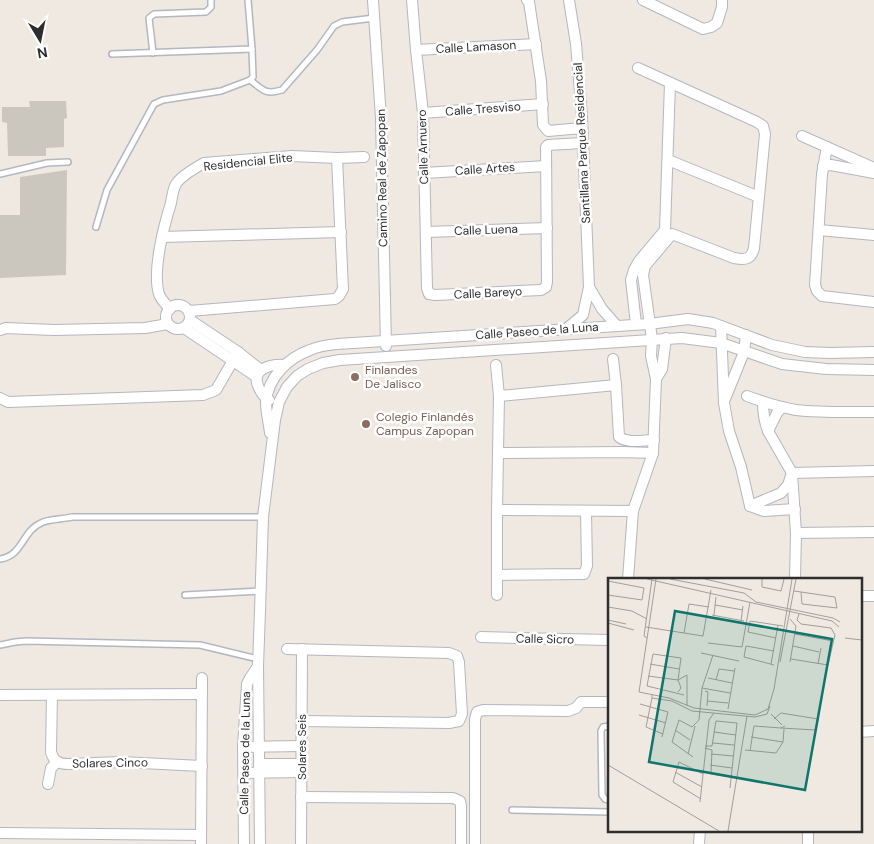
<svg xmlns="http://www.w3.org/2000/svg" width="874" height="844" viewBox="0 0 874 844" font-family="'DM Sans',sans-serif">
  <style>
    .building { fill: #cbc7bf }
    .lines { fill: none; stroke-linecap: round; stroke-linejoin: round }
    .service-casing { stroke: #b4b7c1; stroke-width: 8 }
    .minor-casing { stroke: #b4b7c1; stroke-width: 12 }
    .service { stroke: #fff; stroke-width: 5 }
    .minor { stroke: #fff; stroke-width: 10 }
    .education-dot { fill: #8d6e63; stroke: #fff; stroke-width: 2 }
    .labels { text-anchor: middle; stroke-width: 5; stroke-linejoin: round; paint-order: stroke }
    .street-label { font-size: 12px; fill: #2e2e2e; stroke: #fff }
    .education-label { font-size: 12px; fill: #785e54; stroke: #fff; text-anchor: start }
    .inset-road { fill: none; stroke: #a29e99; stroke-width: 1 }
    .view { fill: #0f766e; fill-opacity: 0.15; stroke: #0f766e; stroke-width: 2.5 }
    .inset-edge { fill: none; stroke: #2e2e2e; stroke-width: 2.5 }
  </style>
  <rect width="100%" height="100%" fill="#efe9e1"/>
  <!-- building -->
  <g class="building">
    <polygon points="29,101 66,101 67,118 64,119 64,147 46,148 46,156 8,156 7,123 2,122 2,107 30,107"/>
    <polygon points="67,170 66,275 0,278 0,215 20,215 20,177"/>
  </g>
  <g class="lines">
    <!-- service casing -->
    <g class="service-casing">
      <g id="service">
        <polyline points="153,53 149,18 154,14 206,12 211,7 211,0"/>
        <polyline points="112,54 252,49 248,0"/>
        <path d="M250,80C263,90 265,95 282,90L317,50L334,26L342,22L374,18"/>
        <polyline points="0,174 47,163 68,162"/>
        <polyline points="96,227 107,190 154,104 163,100 221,91 250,80 253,77 252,49"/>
        <path d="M0,559C23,556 22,531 41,523C47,519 65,519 72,517H263"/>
        <polyline points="185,595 260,591"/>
        <polyline points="0,645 15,642 26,641 200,645 258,659"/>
        <polyline points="609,726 603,727 601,731 602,795 605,799 609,800"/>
        <polyline points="512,810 609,812"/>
      </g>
    </g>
    <!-- minor casing -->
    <g class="minor-casing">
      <g id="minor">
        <polyline points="373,0 381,118 386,346"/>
        <polyline points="412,0 416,50 423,113 427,288 429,294 435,295 541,290 546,287 547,282 546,147 548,145 582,143"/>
        <polyline points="527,0 529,2 541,81 543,125 548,131 582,128"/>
        <polyline points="643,0 703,29 711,27 717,23 722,7 722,0"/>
        <polyline points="416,50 536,44"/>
        <polyline points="423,113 543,104"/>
        <polyline points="802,136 874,168"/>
        <polyline points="827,147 822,174 815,285 817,291 822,296 874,302"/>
        <polyline points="668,160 759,197"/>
        <polyline points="823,166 831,165 874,173"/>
        <polyline points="424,173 546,166"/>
        <polyline points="819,230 874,235"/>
        <polyline points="426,232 547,228"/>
        <polyline points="162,237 341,232"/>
        <polyline points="589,287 602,309 617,326"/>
        <circle cx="178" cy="317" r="12"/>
        <path d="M170,309C166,304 161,300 159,294C152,271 164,225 171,203C172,197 173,189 176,184C181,176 195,168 204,163L292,156L337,158L364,157"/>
        <polyline points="189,311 335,299 339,296 343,289 337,158"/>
        <polyline points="190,320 238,352 261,370"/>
        <polyline points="636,324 631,280 634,270 639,261 665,230 670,83"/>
        <polyline points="721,326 724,403 729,431 741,467 750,506"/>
        <polyline points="184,328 257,377"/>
        <polyline points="566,329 583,315 589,287 582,116 576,44 569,0"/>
        <polyline points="0,330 6,328 54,330 145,328 168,324"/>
        <path d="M613,359L616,385L619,437C629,444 643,440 654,440"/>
        <polyline points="496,365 499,396 497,510 497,595"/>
        <polyline points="656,379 662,369 666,338"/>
        <polyline points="499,396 616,385"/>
        <path d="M747,396C763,402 779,407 796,410C822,413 848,412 874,412"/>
        <polyline points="0,398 8,402 203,395 216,390 238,352"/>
        <polyline points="725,399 744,352 746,335"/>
        <path d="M269,400C264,397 261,393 259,388C249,369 271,364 285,365"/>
        <path d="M763,402C763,412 764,421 768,431"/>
        <polyline points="782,407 777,413 768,431 792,473 796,533 795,579"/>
        <path d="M270,433C269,423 266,412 266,402C268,377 288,358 310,350C318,346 328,345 337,344L649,324L688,319L713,323L772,345L805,352L830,353L874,352"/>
        <polyline points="498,453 623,452 653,453"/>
        <polyline points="750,506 781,493 788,485 792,473 874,471"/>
        <polyline points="750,506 764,511 795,509"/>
        <polyline points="497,510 633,511"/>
        <polyline points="796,533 874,532"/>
        <polyline points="497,575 584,574 587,566 586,511"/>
        <path d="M628,579L633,511L653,453L656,379L651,356L652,339L643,275L645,266L672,234L734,258C745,260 751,260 754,248L765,134L763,126L757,122L638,68"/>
        <polyline points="860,596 874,596"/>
        <polyline points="481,637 609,640"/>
        <polyline points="287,649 449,653 457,656 459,662 462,714 459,721 449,723 302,721"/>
        <polyline points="0,695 202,694"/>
        <path d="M52,695L51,752C54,762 59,764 69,764L121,762L202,766"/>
        <polyline points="860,732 874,731"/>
        <polyline points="243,747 302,746"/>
        <polyline points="260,764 302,764"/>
        <polyline points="244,773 302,772"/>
        <polyline points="48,784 51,768 57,762"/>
        <polyline points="301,797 453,798 460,801 461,806 461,844"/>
        <polyline points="808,830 808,844"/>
        <polyline points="0,833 201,835"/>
        <polyline points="201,844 202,678"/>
        <polyline points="244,844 243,747 247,684 250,678 258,666"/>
        <polyline points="260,844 258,666 260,611 263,517 275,420 279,402 287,387 297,376 308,369 323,363 340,360 682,338 721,343 782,364 826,369 874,370"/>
        <polyline points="301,844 302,649"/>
        <polyline points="475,844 475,719 477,712 483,710 568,711 576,708 581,702 609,702"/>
        <polyline points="699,844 700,830"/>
      </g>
    </g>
    <!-- service -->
    <use href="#service" class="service"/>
    <!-- minor -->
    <use href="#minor" class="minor"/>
  </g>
  <!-- markers -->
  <g class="education-dot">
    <circle cx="355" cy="377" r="5"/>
    <circle cx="366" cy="424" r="5"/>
  </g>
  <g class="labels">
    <!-- street labels -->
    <g class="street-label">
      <text transform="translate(476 47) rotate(-3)" y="4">Calle Lamason</text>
      <text transform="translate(483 109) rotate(-4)" y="4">Calle Tresviso</text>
      <text transform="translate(582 143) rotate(-93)" y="4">Santillana Parque Residencial</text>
      <text transform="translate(423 147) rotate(-92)" y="4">Calle Arnuero</text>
      <text transform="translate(248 162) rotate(-6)" y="4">Residencial Elite</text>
      <text transform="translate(485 169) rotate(-4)" y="4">Calle Artes</text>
      <text transform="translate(382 178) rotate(-91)" y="4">Camino Real de Zapopan</text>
      <text transform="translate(486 230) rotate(-2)" y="4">Calle Luena</text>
      <text transform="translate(488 293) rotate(-3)" y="4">Calle Bareyo</text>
      <text transform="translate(537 331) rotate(-4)" y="4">Calle Paseo de la Luna</text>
      <text transform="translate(545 639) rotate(1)" y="4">Calle Sicro</text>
      <text transform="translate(302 747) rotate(-90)" y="4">Solares Seis</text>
      <text transform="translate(245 753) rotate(-89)" y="4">Calle Paseo de la Luna</text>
      <text transform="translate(110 763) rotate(-1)" y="4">Solares Cinco</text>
    </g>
    <!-- education labels -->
    <g class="education-label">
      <text x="365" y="374">Finlandes<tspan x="365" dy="14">De Jalisco</tspan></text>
      <text x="376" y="421">Colegio Finlandés<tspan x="376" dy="14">Campus Zapopan</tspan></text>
    </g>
  </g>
  <!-- overview -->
  <g transform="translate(608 578)">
    <rect width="254" height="254" fill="#efe9e1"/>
    <path class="inset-road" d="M39,1L224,43L231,49M48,1L31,114L61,120L86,130L147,137L160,131L166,111L184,1M62,1L136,15L148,24L225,40L232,44M97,1L144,12M154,1V9L173,13L176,1M0,3L36,10L34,22L0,17M186,13L227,19L229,30L194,26L193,14M107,27L135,32M0,29L24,33L39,41M104,37L136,43M106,37L108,19M182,41L188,48L182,84M0,42L18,46M133,43L135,28M0,45L26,52M38,49L95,58L103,12M76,55L81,26L101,29M187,56L225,63M39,60L36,58L44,1M168,60L140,54L142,43L175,48M237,60L254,62M100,65L134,69L142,24M185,68L211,74M166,73L138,68L136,79L166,87M93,75L131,83M183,81L220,87L227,57L223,50L193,46L189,42L191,36M172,84L188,1M42,86L71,91M163,86L170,47M210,86L213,70M40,98L70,102L79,97M100,100L124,105M108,102L111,91L126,93M94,110L122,115M97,113L100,114L99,128M70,114L73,110L70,102L73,80L45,76L39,108L76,117M44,116V120L64,123L84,133L147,139L159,136L162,128M44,120L38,149L55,156M99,123L120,125M32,126L60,134L54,159M79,128V97M120,131L127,90M163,136L174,147M31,137L58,145M166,141L173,135L210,141L208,152L173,150L177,148M67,152L82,162M106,154L128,157M143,159L175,164M105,165L126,167M97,168H104L108,143L129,145L122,210M97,170L104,172L103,196L123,199M137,172L168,175L175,164L176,151M142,173L146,148L173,150M80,176L87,148M103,176L125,178M85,179L64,164L71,142L84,149L91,142L94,110L105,77M0,187L111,253M102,187L124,190M67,194L94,209M93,221L65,204L71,184L95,196M92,224L101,142L106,135M120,253L139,138"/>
    <path class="view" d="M67,33L224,61L197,212L41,184Z"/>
    <rect width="254" height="254" class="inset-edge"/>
  </g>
  <!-- north arrow -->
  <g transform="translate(40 40) rotate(170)" stroke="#ffffff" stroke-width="4" paint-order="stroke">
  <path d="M0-4L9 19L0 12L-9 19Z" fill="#2e2e2e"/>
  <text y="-8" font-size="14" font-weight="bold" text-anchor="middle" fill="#2e2e2e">N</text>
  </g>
</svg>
